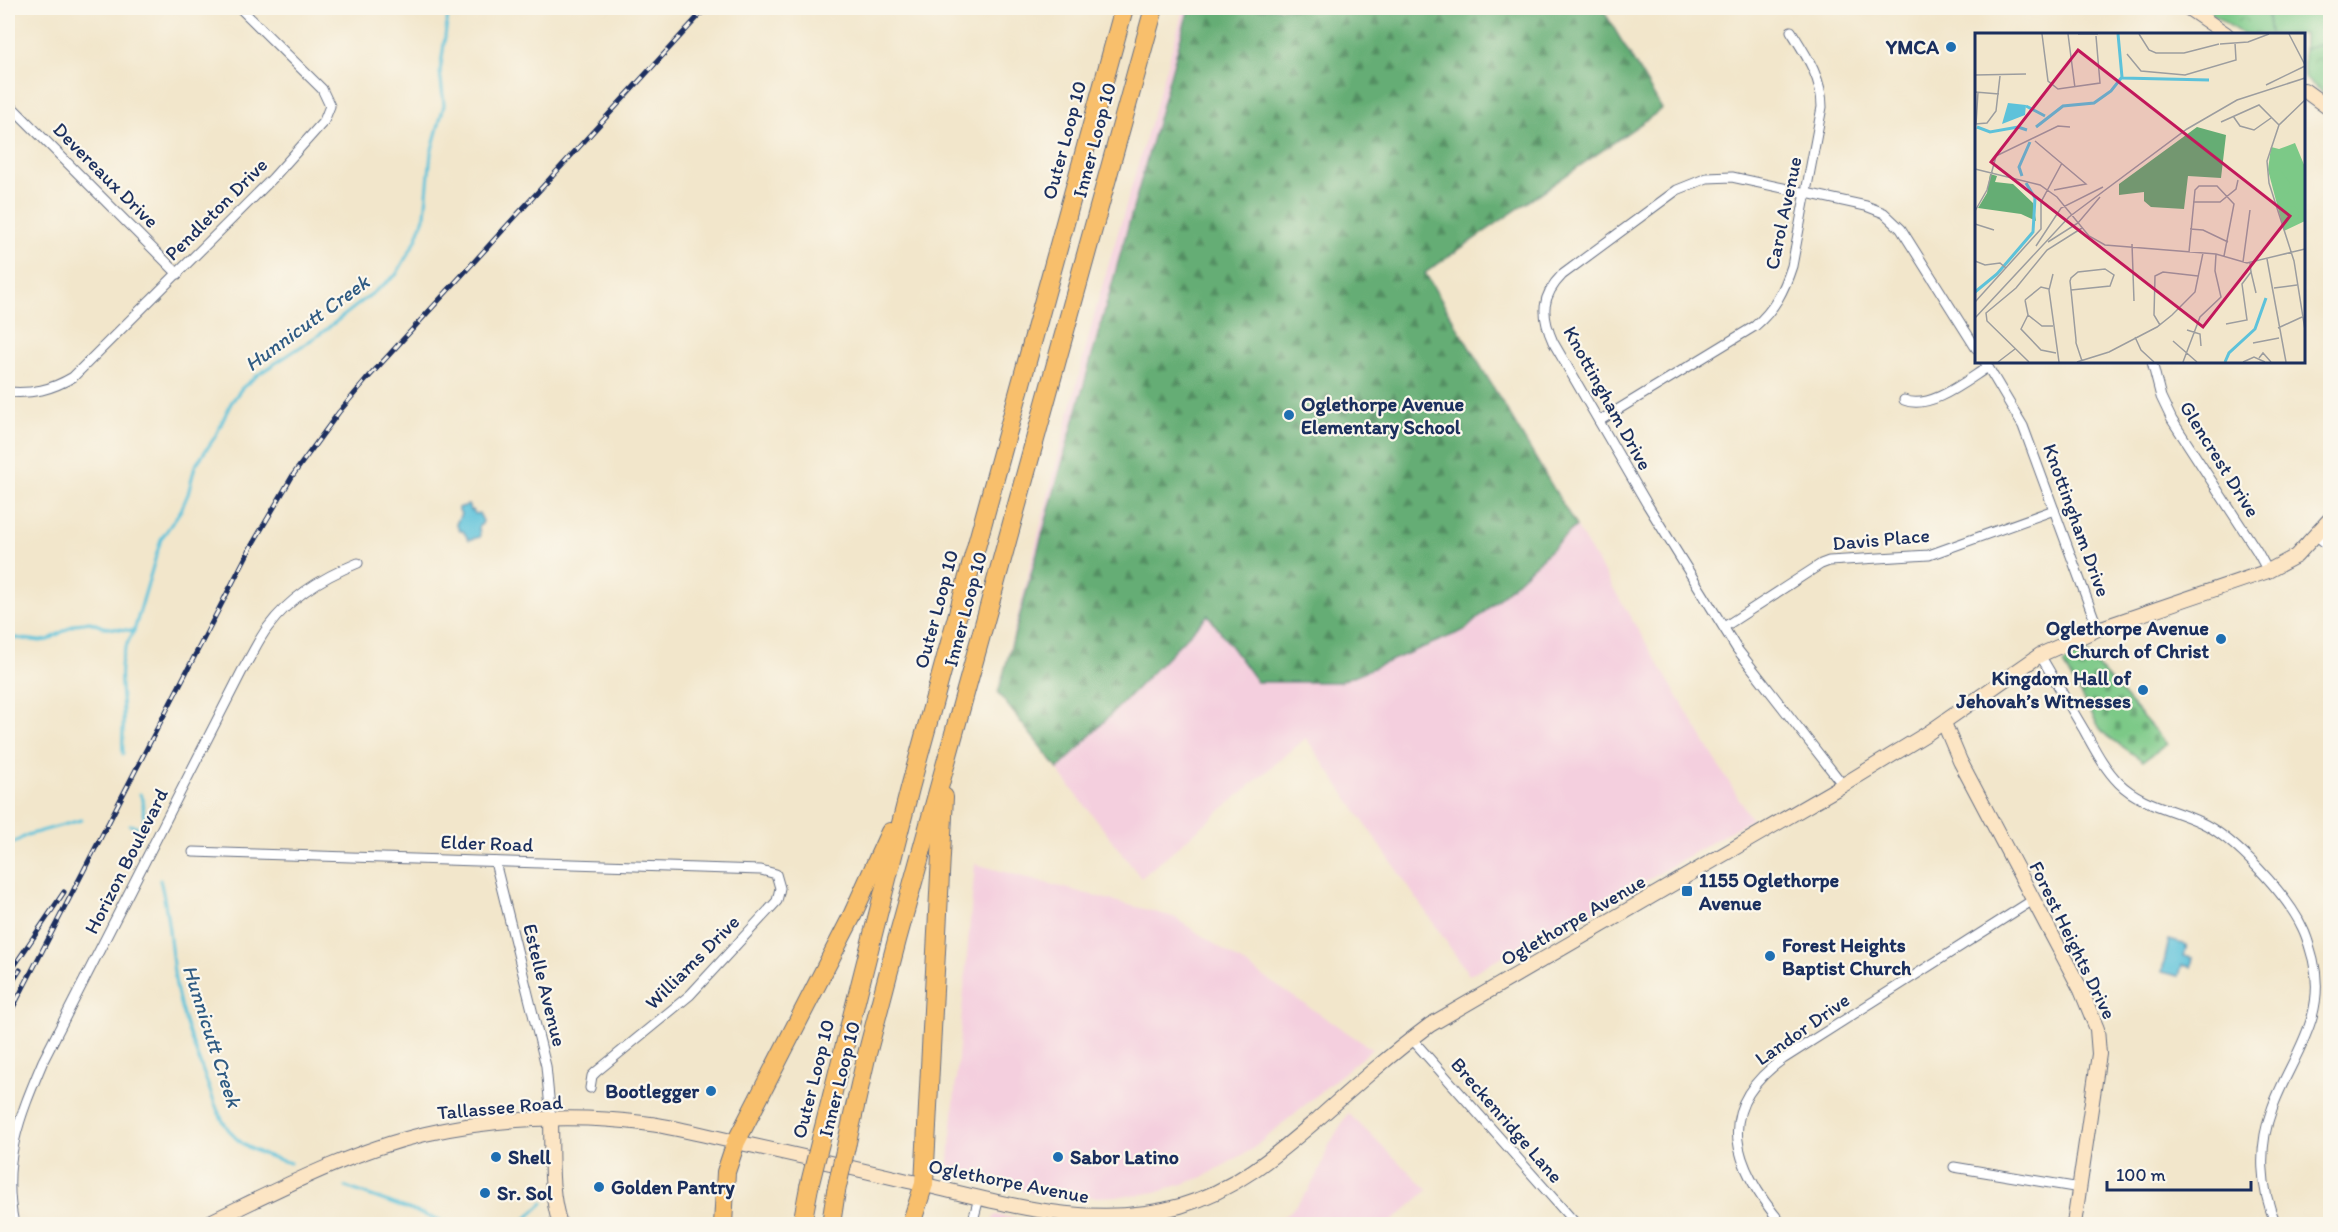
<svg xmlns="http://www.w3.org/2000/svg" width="2338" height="1232" viewBox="0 0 2338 1232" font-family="Itim,sans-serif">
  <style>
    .built { fill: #f4cfde }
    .forest { fill: url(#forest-firs); stroke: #406e69; stroke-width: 1.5 }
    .cemetery { fill: url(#cemetery-stones); stroke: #4c7c72; stroke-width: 1.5 }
    .park { fill: url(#park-crowns); stroke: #4c7c72; stroke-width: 1.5 }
    .garden { fill: #7cc987; stroke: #4c7c72; stroke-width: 1.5 }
    .water { fill: #5dc2da; stroke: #3c789c; stroke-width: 1.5 }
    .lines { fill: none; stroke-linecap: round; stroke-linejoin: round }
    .stream { stroke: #5dc2da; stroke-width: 3 }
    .street-casing { stroke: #666f84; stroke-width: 11 }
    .secondary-casing { stroke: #666f84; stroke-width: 16 }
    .highway-casing { stroke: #666f84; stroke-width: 20 }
    .street { stroke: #fff; stroke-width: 9 }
    .secondary { stroke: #fce5c4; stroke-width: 14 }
    .highway { stroke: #f8bf6c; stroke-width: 18 }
    .rail-casing { stroke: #1b2f5e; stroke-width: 5 }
    .rail { stroke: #fbf7ec; stroke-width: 3; stroke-dasharray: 9; stroke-linecap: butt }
    .highway-bridge-casing { stroke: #666f84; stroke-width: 20; stroke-linecap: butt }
    .highway-bridge { stroke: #f8bf6c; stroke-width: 18 }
    .poi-dot { fill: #1f6fb2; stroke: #fbf7ec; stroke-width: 2 }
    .labels { text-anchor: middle; stroke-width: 4.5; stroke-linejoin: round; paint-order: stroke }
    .poi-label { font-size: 20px; font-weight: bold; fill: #1b2f5e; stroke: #fbf7ec; text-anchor: start }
    .street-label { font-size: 20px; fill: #1b2f5e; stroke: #fbf7ec }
    .water-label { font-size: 21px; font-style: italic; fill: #2f5b83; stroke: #fbf7ec }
    .inset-river { fill: none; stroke: #5dc2da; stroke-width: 3 }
    .inset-road { fill: none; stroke: #9c9d9f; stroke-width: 1.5 }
    .view { fill: #c2185b; fill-opacity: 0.15; stroke: #c2185b; stroke-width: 3 }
    .inset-edge { fill: none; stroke: #1b2f5e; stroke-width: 3 }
  </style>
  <defs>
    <pattern id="forest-firs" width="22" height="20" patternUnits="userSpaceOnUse" patternTransform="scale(1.5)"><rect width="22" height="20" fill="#65ad74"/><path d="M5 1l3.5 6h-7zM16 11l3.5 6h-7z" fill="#528d62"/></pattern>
    <pattern id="cemetery-stones" width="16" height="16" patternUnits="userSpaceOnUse" patternTransform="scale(1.5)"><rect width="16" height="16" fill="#7cc987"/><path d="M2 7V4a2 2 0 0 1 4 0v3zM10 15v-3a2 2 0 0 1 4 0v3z" fill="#65a472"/></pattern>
    <pattern id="park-crowns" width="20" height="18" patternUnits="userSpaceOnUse" patternTransform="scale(1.5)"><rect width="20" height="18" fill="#7cc987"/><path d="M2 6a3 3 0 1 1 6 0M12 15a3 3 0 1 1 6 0" fill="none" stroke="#65a472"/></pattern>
  </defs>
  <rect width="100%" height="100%" fill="#fbf7ec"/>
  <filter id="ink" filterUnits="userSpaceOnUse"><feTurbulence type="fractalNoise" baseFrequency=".0167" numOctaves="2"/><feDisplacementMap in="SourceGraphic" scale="12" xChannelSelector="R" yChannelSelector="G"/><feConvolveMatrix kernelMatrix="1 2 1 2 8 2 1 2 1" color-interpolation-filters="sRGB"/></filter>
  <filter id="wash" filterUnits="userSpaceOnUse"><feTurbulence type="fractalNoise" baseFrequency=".008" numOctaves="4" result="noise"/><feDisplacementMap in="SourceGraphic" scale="24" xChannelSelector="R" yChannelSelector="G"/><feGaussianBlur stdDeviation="1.35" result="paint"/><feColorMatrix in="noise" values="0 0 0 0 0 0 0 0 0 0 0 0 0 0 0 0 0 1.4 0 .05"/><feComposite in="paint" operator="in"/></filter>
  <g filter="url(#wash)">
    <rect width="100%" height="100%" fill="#f2e6cb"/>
    <!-- built -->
    <g class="built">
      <polygon points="1184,8 1602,8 1662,109 1425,273 1751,819 1578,921 1573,916 1469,975 1306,738 1141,878 998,693 1097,304"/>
      <polygon points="975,864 1174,917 1372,1049 1251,1150 1203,1177 1161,1191 1138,1195 1097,1197 1037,1194 948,1171"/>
      <polygon points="1348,1113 1428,1190 1389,1224 1272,1224 1289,1213 1308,1191 1320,1169 1329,1145"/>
      <polygon points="995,1215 1047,1224 990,1224"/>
    </g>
    <!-- forest -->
    <polygon class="forest" points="1189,8 1602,8 1662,109 1425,273 1576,526 1465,630 1339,682 1257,682 1208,615 1058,769 998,693"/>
    <!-- cemetery -->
    <polygon class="cemetery" points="2083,650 2167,744 2143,761 2102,732 2063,664"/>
    <!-- park -->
    <polygon class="park" points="2204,8 2330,8 2330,98 2304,78 2304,34 2242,34"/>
    <!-- garden -->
    <polygon class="garden" points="2267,8 2330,8 2330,42 2304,49 2304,34 2270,34"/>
    <!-- water -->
    <g class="water">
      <polygon points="468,505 471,511 473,510 475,514 479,513 483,521 482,524 479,526 480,537 469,540 463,531 460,531 456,524 461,514 458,508"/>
      <polygon points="2169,940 2187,945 2184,956 2193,958 2191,967 2182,965 2179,976 2162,972"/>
    </g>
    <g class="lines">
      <!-- stream -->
      <g class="stream">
        <polyline points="8,637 40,641 48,640 76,624 90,622 103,627 134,631"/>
        <path d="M123,754C122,740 124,726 123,712C121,680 115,661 134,631L161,539L181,510L188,494L195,466L215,437L231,403L242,388L259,374L320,334L396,275L416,240L425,215L431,153L444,105L440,72L449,8"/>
        <polyline points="130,825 144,828 143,799 140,794"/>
        <polyline points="8,846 27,835 81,820"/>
        <path d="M160,880C169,913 170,947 175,980C180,1013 194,1046 205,1077C213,1098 218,1118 233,1135C247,1151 271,1157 290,1163"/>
        <polyline points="346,1187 450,1224"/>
        <polyline points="520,1224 543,1203"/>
      </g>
    </g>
  </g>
  <g filter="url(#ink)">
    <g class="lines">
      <!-- street casing -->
      <g class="street-casing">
        <g id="street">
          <polyline points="8,103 178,274"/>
          <polyline points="1985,362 2023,426 2098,629"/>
          <polyline points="2152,362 2161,397 2172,420 2257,551 2268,571"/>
          <path d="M8,392C32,394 51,390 73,377L272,179L324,121L330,106L322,89L240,8"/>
          <path d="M1904,400C1930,411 1967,380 1988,367"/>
          <path d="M1599,421L1755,326C1774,310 1784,291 1792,266L1822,107C1822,78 1806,55 1791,31"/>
          <polyline points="2317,536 2330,547"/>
          <polyline points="1724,627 1821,564 1829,561 1929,555 2054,510"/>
          <path d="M2040,655C2055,680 2069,705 2084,730C2094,748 2104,768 2119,783C2141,805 2173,809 2200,822C2234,837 2288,896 2303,929C2308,939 2310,949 2313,959C2328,1019 2290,1058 2272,1109C2258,1147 2260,1188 2276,1224"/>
          <path d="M1843,785L1737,649L1647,504L1553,342C1541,315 1541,296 1562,275L1677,190L1707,178L1732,177L1866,206L1884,213L1901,229L1976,348"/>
          <polyline points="193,852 761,870 776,874 780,888 777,901 690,995 596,1072 592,1076 590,1088"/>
          <polyline points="495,862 546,1066 551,1119"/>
          <polyline points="1412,1039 1576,1224"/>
          <polyline points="1954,1167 2080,1188"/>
          <path d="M14,1224C1,1161 19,1118 43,1061L242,671C251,657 258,640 268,627C291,596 323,577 358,563"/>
          <polyline points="972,1224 979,1198"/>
          <path d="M1782,1224C1735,1168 1711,1110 1783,1059L2033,900"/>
        </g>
      </g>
      <!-- secondary casing -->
      <g class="secondary-casing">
        <g id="secondary">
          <polyline points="2188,8 2226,34"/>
          <polyline points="2304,90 2330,109"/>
          <polyline points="1944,723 1960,761 2081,990 2097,1029 2099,1054 2074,1224"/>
          <path d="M551,1119C552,1154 549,1192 560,1224"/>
          <path d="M206,1224C277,1190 348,1152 425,1134C493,1118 574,1114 643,1123C671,1126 699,1134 727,1140C787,1153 848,1167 908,1181C998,1201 1088,1232 1180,1206C1236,1190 1276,1155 1319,1118C1355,1086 1391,1054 1430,1025L1843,785L1928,733L2040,655L2098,629L2268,571L2296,556L2330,519"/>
        </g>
      </g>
      <!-- highway casing -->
      <g class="highway-casing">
        <g id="highway">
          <polyline points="822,1135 910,788 1124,8"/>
          <polyline points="847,1142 866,1058 897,940 1154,8"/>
          <polyline points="723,1224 726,1172 736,1142 851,918 890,832"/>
          <polyline points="802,1224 809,1187"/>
          <polyline points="831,1224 836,1191"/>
          <polyline points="911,1224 924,1184 944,797"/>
        </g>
      </g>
      <!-- street -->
      <use href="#street" class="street"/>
      <!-- secondary -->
      <use href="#secondary" class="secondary"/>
      <!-- highway -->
      <use href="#highway" class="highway"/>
      <!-- rail casing -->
      <g class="rail-casing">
        <g id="rail">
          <polyline points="8,975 64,892"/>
          <polyline points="8,989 20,970"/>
          <polyline points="8,1017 252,545 293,475 339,412 366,380 706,8"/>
        </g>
      </g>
      <!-- rail -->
      <use href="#rail" class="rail"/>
      <!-- highway-bridge casing -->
      <g class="highway-bridge-casing">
        <g id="highway-bridge">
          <polyline points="809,1187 822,1135"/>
          <polyline points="836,1191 847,1142"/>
        </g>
      </g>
      <!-- highway-bridge -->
      <use href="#highway-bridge" class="highway-bridge"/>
    </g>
  </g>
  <!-- markers -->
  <g class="poi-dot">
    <circle cx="1951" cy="47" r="6"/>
    <circle cx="1289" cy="415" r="6"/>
    <circle cx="2221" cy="639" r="6"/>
    <circle cx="2143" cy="690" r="6"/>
    <rect x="1681" y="885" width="12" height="12" rx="3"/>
    <circle cx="1770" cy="956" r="6"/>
    <circle cx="711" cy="1091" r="6"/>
    <circle cx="496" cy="1157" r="6"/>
    <circle cx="1058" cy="1157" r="6"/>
    <circle cx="599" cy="1187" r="6"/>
    <circle cx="485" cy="1193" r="6"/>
  </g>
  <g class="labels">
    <!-- poi labels -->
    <g class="poi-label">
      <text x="1939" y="54" text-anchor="end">YMCA</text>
      <text x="1301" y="411">Oglethorpe Avenue<tspan x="1301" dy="23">Elementary School</tspan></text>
      <text x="2209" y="635" text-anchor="end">Oglethorpe Avenue<tspan x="2209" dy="23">Church of Christ</tspan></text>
      <text x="2131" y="685" text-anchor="end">Kingdom Hall of<tspan x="2131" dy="23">Jehovah’s Witnesses</tspan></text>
      <text x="1699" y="887">1155 Oglethorpe<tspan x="1699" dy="23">Avenue</tspan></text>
      <text x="1782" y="952">Forest Heights<tspan x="1782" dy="23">Baptist Church</tspan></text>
      <text x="699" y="1098" text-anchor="end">Bootlegger</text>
      <text x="508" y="1164">Shell</text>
      <text x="1070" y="1164">Sabor Latino</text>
      <text x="611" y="1194">Golden Pantry</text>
      <text x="497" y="1200">Sr. Sol</text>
    </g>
    <!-- street labels -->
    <g class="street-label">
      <text transform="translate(1064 140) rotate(-75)" y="7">Outer Loop 10</text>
      <text transform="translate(1094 140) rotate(-75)" y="7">Inner Loop 10</text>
      <text transform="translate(106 175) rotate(45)" y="7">Devereaux Drive</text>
      <text transform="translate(216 209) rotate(-45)" y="7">Pendleton Drive</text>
      <text transform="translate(1783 213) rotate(-78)" y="7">Carol Avenue</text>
      <text transform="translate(1608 398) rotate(61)" y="7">Knottingham Drive</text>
      <text transform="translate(2220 459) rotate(58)" y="7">Glencrest Drive</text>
      <text transform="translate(2077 520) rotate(70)" y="7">Knottingham Drive</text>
      <text transform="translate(1881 539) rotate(-5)" y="7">Davis Place</text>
      <text transform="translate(936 609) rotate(-75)" y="7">Outer Loop 10</text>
      <text transform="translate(965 609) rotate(-75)" y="7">Inner Loop 10</text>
      <text transform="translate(487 843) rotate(2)" y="7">Elder Road</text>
      <text transform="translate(126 861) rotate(-63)" y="7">Horizon Boulevard</text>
      <text transform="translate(1573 920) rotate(-30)" y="7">Oglethorpe Avenue</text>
      <text transform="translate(2073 940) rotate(64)" y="7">Forest Heights Drive</text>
      <text transform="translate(692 962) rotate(-45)" y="7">Williams Drive</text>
      <text transform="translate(545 985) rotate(76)" y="7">Estelle Avenue</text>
      <text transform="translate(1802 1029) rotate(-35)" y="7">Landor Drive</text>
      <text transform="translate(813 1079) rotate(-76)" y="7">Outer Loop 10</text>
      <text transform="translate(839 1079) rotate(-76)" y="7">Inner Loop 10</text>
      <text transform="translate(500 1107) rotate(-5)" y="7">Tallassee Road</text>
      <text transform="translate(1507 1120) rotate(49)" y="7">Breckenridge Lane</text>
      <text transform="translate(1009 1181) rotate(11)" y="7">Oglethorpe Avenue</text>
    </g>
    <!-- water labels -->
    <g class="water-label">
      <text transform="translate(307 323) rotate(-36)" y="7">Hunnicutt Creek</text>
      <text transform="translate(212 1036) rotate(72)" y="7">Hunnicutt Creek</text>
    </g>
  </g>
  <!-- overview -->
  <g transform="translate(1975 33)">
    <rect width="330" height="330" fill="#f2e6cb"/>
    <path d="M222,94L251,102L246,145L213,143L209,176L176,174L169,168V159L144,162V151ZM15,141L22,143L20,149L38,151L58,170L61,188L46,181L3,175L12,160Z" fill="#65ad74"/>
    <path d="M320,110L330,134V188L309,198L293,137L296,114L304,116Z" fill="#7cc987"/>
    <path d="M295,137L306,138L315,150L313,160L304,167L299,154L304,150L299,151ZM308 181a8 8 0 1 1 16 0a8 8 0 1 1-16 0Z" fill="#7cc987"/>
    <path d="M33,70L51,72L50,82L27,91Z" fill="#5dc2da"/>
    <path class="inset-river" d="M147,45L234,47M51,73L70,83M2,94L15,99L43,94L52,97M61,94L88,73L119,70L136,58L147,44L143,1M47,143L44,134L55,109M0,259L22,241L58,199L60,165L51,150M250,329L254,320L280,296L291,265"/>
    <path class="inset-road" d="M67,1L73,48L83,56L125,50L121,3M93,1L100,55M103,1H123M164,1L174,17L181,20H209L244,11M314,1L330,32M245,11L273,9L294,1M152,21L166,38L210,42L261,27L260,10M0,42L51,41M291,52L330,33M0,59L24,61M330,67L304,92L292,128L294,150L319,228L330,297M258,83L265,93L279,97L296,85M246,89L284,72L304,92M0,91L12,90L21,78L25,43M1,91L3,59M60,108L111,151L79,157M0,136L65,152L82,164L114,203L130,212L241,221L272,230L330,216M218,169H245L261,156L263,147M0,178L12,157L21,123L83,93L95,94M0,191L19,197M215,196L228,197L253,209M73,209L103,190L125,164M157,211L159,268M61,213L86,175L128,154M214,219L220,157L224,153H242L259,171L249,223M292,226L311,329M0,228L10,232L25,230L31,235M268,229L275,177M276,239L281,260M78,241L74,257L84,329M299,255L322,252M96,257L135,253L139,242L130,236L103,239L96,245L95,248L96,257L101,307V310L107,328M50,267L53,282L46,296L66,317L81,320M50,267L66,254L74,256M0,269L66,196V169L87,130M53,282L67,293H78M0,285L94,184L212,96L262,67L330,45M251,291L272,287L267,251L276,239L275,230M185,292L179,282L180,243L188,239L223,243M303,295L327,284M212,297L225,301L226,313M160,304L166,317L179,329M198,308L222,329M278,310L304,305M284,325L288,320L296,329M23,329L40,316M54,329L12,288L11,280L41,255L72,217L107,195M102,329L134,319L182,294L197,282L220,259L228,220M208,329L225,284L246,264L240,238L241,221M268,329L279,324L290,329"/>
    <path class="view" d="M103,17L315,183L228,294L16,129Z"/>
    <rect width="330" height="330" class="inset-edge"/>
  </g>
  <!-- margin -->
  <rect width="2338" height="1232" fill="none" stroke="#fbf7ec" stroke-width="30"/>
  <!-- scale -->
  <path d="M2107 1181v9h144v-9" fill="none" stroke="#1b2f5e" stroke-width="3"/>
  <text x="2116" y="1181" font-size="18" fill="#1b2f5e" stroke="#fbf7ec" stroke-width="4.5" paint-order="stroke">100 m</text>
</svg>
